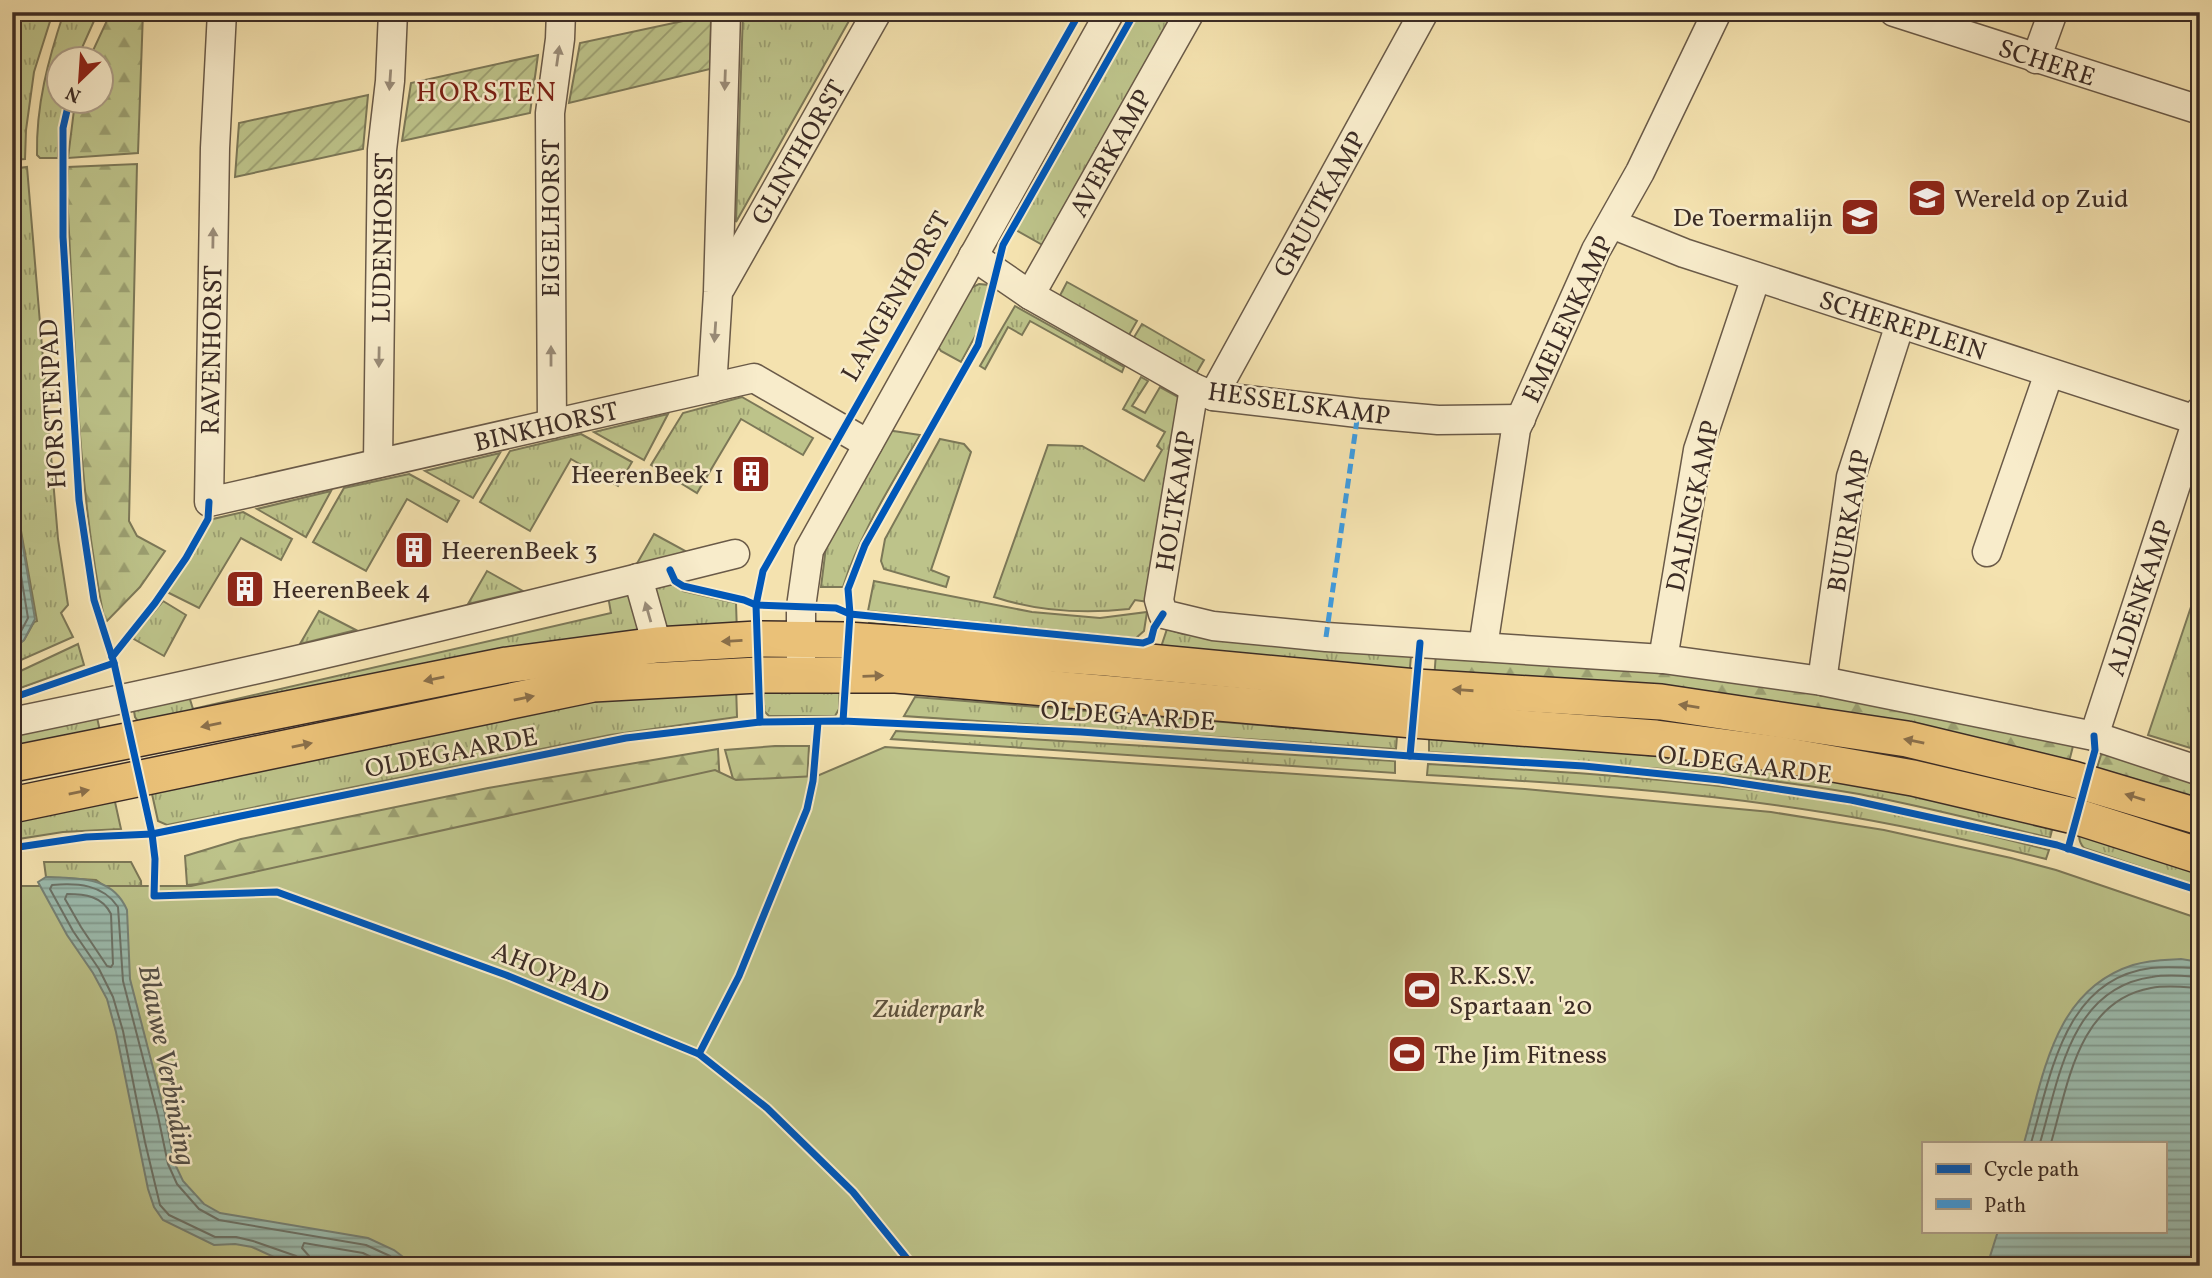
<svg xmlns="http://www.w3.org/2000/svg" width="2212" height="1278" viewBox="0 0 2212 1278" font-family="Vollkorn,serif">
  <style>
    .grass { fill: url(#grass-tufts); stroke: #7c7858; stroke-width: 2 }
    .forest { fill: url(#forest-firs); stroke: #7c7858; stroke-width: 2 }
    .park { fill: #bdc38a; stroke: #7c7858; stroke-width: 2; fill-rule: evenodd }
    .garden { fill: url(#garden-furrows); stroke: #7c7858; stroke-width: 2 }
    .water { fill: url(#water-rules); stroke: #768378; stroke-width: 2 }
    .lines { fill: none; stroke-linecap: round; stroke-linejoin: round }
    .shore { stroke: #6c746a; stroke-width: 2 }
    .minor-casing { stroke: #6a5a48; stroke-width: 31 }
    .major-casing { stroke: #3c2c25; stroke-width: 38 }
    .minor { stroke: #f8eccb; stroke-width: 28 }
    .major { stroke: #eac178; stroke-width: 35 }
    .quiet { stroke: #3f9ce0; stroke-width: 5; stroke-dasharray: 10 5; stroke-linecap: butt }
    .cycleway-casing { stroke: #f8eccb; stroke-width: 11 }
    .cycleway { stroke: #0057b8; stroke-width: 7 }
    .oneway { fill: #9a8c78 }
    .oneway2 { fill: #8a6f4a }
    .labels { text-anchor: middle; stroke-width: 5; stroke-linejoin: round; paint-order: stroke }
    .street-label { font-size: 26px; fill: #3c2c25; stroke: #f8eccb }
    .poi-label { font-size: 26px; fill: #3c2c25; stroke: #f8eccb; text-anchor: start }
    .park-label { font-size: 26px; font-style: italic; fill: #5c523e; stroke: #f8eccb }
    .neighbourhood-label { font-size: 28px; letter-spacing: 2px; fill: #7a1f14; stroke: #f8eccb }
    .water-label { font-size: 28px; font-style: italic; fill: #545048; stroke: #f8eccb }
  </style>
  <defs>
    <pattern id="grass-tufts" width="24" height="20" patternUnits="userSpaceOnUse" patternTransform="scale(1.75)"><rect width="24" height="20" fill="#bdc38a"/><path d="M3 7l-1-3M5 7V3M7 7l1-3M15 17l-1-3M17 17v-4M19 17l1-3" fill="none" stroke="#9b9f71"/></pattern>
    <pattern id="forest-firs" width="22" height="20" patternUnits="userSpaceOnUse" patternTransform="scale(1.75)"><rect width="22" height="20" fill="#bdc38a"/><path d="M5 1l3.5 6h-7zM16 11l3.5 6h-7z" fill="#9b9f71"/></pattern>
    <pattern id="garden-furrows" width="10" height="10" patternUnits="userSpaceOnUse" patternTransform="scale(1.75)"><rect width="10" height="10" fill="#bdc38a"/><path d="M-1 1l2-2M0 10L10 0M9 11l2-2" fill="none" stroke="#9b9f71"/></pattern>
    <pattern id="water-rules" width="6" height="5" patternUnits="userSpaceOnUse" patternTransform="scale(1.75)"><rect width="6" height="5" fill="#9cbdb0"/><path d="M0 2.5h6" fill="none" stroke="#809a8f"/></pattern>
  </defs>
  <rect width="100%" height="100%" fill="#f4e2af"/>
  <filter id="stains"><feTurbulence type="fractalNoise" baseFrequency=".00286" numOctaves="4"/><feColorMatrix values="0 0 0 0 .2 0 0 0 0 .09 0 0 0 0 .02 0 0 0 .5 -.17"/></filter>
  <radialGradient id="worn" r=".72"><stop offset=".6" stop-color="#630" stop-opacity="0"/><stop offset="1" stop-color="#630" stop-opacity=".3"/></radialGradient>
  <!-- grass -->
  <g class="grass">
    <polygon points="15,12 53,12 34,72 26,130 25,159 12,160 12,15"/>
    <path d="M64,12H98L77,59L60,60V102H65L59,129L58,158H40L37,155C36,105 48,60 64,12Z"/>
    <polygon points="743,12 854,12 736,222"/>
    <polygon points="1139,12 1179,12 1046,247 1016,230"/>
    <polygon points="27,167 58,539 68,605 61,613 73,637 12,664 12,649 24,640 34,622 37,621 12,480 12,169"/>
    <polygon points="1067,282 1137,321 1125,342 1056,303"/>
    <polygon points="979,284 989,285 978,331 961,362 941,351 937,345 966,290"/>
    <polygon points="1015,306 1124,367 1122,372 1030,321 1022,335 1008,327 985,369 980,366"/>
    <polygon points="1142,324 1204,360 1193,379 1130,344"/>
    <path d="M1141,377L1148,381L1132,406L1145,413L1160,387L1180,398L1149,602L1135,600L1129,609C1084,614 1037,611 994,597L1048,445L1082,446L1144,481L1162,450L1157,446L1165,432L1123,409Z"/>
    <polygon points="742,397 813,438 803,455 741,419 697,493 651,465 683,413"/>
    <polygon points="668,414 644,460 594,432"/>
    <path d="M887,430L920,435C892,484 860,533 843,587H821L826,547Z"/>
    <polygon points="581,434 632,462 618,486 571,459 530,531 480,502 510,451"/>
    <polygon points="940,439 964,444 971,452 931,570 949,577 946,587 884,569 881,561 885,539"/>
    <polygon points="500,453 473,498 425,471"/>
    <polygon points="409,474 459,501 447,522 407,499 366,571 313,542 344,488"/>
    <polygon points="331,491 306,537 257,509"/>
    <polygon points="243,512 292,539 281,560 241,538 199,608 167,592 213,519"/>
    <polygon points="654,534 691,554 635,567"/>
    <polygon points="487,571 523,591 468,604"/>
    <polygon points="2200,580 2200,751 2148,735"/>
    <polygon points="874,581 1032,612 1100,618 1147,612 1144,631 1136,638 868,611"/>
    <polygon points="650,582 671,584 683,591 736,603 737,633 671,631 662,624"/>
    <polygon points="631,594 640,630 638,635 140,724 135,717 133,705 188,693 193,709 611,613 608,596"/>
    <polygon points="163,601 186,615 164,656 132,638"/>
    <polygon points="319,611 356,630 300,644"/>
    <polygon points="869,623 1150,649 1161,647 1167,629 1183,634 1409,652 1411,656 1409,678 868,634"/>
    <polygon points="78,644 84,665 12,691 12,675"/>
    <polygon points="764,683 840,684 839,709 835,716 769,716 764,711"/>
    <polygon points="736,685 737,717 610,735 167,825 158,821 150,785 601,695"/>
    <polygon points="915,697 1397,736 1396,749 904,716"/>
    <polygon points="96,713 102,740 12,758 12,731"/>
    <polygon points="896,731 1395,761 1395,773 891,739"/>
    <path d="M1429,738L1628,753L1741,766L2055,818L2050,838C1985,822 1919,805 1853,793C1713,769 1570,762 1429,752Z"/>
    <path d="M1428,764C1562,771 1698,780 1831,801C1904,813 1976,832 2049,850L2046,859C1974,841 1902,825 1828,813C1695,791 1561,783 1427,775Z"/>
    <polygon points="113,793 121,829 63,832 12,840 12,812"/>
    <path d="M2082,825L2200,862V887L2084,848C2077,840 2079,835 2082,825Z"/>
    <polygon points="44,862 131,862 141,881 142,908 121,898 96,880 46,877"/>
  </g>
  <!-- forest -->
  <g class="forest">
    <polygon points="111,12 143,12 138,153 68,158 75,102 102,102 102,60 89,59"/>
    <path d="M137,164L129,521L137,536L165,551L140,587L105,623C76,482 75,337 67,193L68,167Z"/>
    <polygon points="1436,653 1661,668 1830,692 2073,746 2067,770 1434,680"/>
    <polygon points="775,746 809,746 807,785 738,797 725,750"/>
    <polygon points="718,749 721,803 267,878 187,885 185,856 241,839 488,788"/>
    <polygon points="2107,752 2200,783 2200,810 2094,778 2101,755"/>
  </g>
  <!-- park -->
  <path class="park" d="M885,747L1525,789L1771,812L1884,830L2011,858L2056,870L2200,919V1266H12V886H191L715,770L736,780L817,776ZM1923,1143H2165V1231H1923Z"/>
  <!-- garden -->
  <g class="garden">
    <polygon points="711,15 710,69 569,103 580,43"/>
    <polygon points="538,55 530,113 402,141 411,83"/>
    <polygon points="368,95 363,149 235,177 239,123"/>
  </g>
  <!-- water -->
  <g class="water">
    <polygon points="12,480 35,619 24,640 12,649"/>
    <path d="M46,877C78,879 112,875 127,910L130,979L165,1114L174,1162L183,1181L204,1204L220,1213L368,1238L394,1250L415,1266H307L276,1258L252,1247L235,1244L214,1245L163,1220L154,1207L148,1189L116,1032L107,999L93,973L67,935L38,882Z"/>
    <path d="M2181,959L2200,962V1266H1987L1998,1231H2165V1143H2024C2044,1074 2054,990 2133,965C2149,960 2165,960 2181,959Z"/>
  </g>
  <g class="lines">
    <!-- shore -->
    <g class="shore">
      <polyline points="12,521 28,618 19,635 12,642"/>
      <path d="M67,894C85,894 102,896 111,914L113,964L111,967L107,966L81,927L65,899Z"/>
      <path d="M2031,1143C2051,1075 2064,979 2151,968C2168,966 2183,968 2200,968"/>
      <path d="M2040,1143C2059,1079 2070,988 2152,977C2168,974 2184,976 2200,977"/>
      <path d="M2051,1143C2068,1085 2078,1001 2151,988C2167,985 2183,987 2200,988"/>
      <path d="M302,1266L301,1259L296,1256L253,1241L236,1237H215L169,1215L160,1205L145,1142L123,1031L113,997L99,969L73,931L50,889L52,885C77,883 103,884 118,907L123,981L158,1116L168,1164L177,1184L199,1209L219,1220L366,1245L390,1256L404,1266"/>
      <polyline points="311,1266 309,1256 302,1248 304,1243 363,1253 389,1266"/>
    </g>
    <!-- minor casing -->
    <g class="minor-casing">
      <g id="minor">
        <polyline points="222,12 215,148 209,502 754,378 868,444"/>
        <polyline points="1894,12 2200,110"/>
        <polyline points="2036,59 2053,12"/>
        <polyline points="1612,224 1684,253 2196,420"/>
        <polyline points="973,256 1030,295 1194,388 1213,396 1358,413 1438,420 1521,419"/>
        <polyline points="721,287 877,12"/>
        <polyline points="1030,295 1190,12"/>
        <polyline points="712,388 718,292 726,12"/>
        <polyline points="1194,388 1159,600 1163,614 1213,626 1326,637 1663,659 1822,681 2094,736 2200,771"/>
        <polyline points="1213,396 1424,12"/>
        <polyline points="552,424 550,113 560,39 561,12"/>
        <polyline points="378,463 382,150 390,81 393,12"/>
        <polyline points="1987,552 2049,373"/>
        <polyline points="638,578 657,645"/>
        <polyline points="1483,647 1516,429 1596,250 1640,172 1717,12"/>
        <polyline points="801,658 801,607 809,550 1110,12"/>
        <polyline points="1663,659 1698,450 1756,277"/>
        <polyline points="1822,681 1851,477 1900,324"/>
        <path d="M12,722C254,673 495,614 735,554"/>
        <polyline points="2094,736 2200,411"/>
      </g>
    </g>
    <!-- major casing -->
    <g class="major-casing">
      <g id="major">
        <polyline points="12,764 507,665 657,645 757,639 847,640 1107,658 1416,687 1661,702 1907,739 2073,779 2200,817"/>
        <polyline points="12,805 593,684 758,675 896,675 1413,720 1656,738 1777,754 1913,778 2078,817 2200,856"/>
      </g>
    </g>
    <!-- minor -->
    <use href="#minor" class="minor"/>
    <!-- major -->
    <use href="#major" class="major"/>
    <!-- quiet -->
    <polyline class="quiet" points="1326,637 1358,413"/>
    <!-- cycleway casing -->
    <g class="cycleway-casing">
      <g id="cycleway">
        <polyline points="69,102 63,128 63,237 79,500 94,600 114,663 152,834 155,859 154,896 277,892 506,975 699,1054 767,1108 853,1192 913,1266"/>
        <polyline points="670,570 675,581 683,586 744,600 756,605 836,608 850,614 1143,643 1151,640 1154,628 1163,614"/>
        <polyline points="112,657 155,603 186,558 208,519 209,502"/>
        <polyline points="12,698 114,663"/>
        <polyline points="843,721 850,614 848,589 865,545 978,345 1003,245 1135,12"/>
        <polyline points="760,722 756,605 763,571 1080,12"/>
        <polyline points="1410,756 1420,643"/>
        <polyline points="12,848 86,837 152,834 626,738 760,722 843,721 1081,732 1410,756 1584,766 1720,780 1851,800 2057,845 2200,891"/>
        <polyline points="2068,849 2095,750 2094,736"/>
        <polyline points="699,1054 739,976 807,809 813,781 818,722"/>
      </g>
    </g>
    <!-- cycleway -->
    <use href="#cycleway" class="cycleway"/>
  </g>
  <!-- one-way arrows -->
  <defs><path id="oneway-solid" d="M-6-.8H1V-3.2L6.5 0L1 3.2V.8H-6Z" transform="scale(1.75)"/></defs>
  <g class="oneway">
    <use href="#oneway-solid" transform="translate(558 56) rotate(-82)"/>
    <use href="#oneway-solid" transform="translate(390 80) rotate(94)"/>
    <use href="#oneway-solid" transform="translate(725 80) rotate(92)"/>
    <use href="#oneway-solid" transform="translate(213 238) rotate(-89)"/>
    <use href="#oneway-solid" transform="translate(715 332) rotate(94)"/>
    <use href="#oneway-solid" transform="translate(551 356) rotate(-90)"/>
    <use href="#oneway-solid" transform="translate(379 357) rotate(91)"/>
    <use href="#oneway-solid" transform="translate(648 612) rotate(-106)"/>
  </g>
  <g class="oneway2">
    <use href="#oneway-solid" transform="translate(732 641) rotate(177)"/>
    <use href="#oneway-solid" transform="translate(873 676) rotate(-2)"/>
    <use href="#oneway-solid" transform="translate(434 679) rotate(169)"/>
    <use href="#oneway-solid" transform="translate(1463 690) rotate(-176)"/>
    <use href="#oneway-solid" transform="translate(524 698) rotate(-12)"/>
    <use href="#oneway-solid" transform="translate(1689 706) rotate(-171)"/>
    <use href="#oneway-solid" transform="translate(211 725) rotate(168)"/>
    <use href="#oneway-solid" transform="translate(1914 741) rotate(-168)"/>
    <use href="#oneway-solid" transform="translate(302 745) rotate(-12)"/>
    <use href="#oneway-solid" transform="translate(79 792) rotate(-11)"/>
    <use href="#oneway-solid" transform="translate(2135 797) rotate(-163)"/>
  </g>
  <!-- icons -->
  <defs>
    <g id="school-square" transform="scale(2.0125)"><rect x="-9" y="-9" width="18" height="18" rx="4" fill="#8f2418" stroke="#f8eccb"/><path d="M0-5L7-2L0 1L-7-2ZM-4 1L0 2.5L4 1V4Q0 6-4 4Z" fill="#fff"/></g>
    <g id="building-square" transform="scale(2.0125)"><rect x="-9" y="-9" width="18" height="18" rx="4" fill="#8f2418" stroke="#f8eccb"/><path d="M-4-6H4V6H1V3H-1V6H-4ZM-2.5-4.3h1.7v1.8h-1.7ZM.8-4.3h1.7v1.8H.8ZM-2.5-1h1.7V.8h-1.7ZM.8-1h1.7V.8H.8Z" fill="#fff"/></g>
    <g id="stadium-square" transform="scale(2.0125)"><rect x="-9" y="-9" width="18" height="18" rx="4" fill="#8f2418" stroke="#f8eccb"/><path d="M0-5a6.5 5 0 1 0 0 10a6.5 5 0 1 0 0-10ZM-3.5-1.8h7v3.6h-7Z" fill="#fff"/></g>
  </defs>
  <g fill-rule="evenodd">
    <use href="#school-square" x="1927" y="198"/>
    <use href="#school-square" x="1860" y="217"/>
    <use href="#building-square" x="751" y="474"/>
    <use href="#building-square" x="414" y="550"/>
    <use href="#building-square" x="245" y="589"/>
    <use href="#stadium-square" x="1422" y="990"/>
    <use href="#stadium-square" x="1407" y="1054"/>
  </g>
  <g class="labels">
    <!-- street labels -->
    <g class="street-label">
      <text transform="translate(2047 62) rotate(18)" y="9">SCHERE</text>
      <text transform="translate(798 152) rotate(-60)" y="9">GLINTHORST</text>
      <text transform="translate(1110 153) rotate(-61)" y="9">AVERKAMP</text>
      <text transform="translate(1319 204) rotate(-61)" y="9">GRUUTKAMP</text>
      <text transform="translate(550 218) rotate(-90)" y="9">EIGELHORST</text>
      <text transform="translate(382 238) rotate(-89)" y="9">LUDENHORST</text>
      <text transform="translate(895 296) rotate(-60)" y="9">LANGENHORST</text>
      <text transform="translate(1567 319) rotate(-65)" y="9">EMELENKAMP</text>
      <text transform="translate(1903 325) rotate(18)" y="9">SCHEREPLEIN</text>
      <text transform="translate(211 350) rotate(-89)" y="9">RAVENHORST</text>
      <text transform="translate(1299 403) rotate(8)" y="9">HESSELSKAMP</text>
      <text transform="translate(52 404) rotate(-93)" y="9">HORSTENPAD</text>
      <text transform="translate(546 426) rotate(-13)" y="9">BINKHORST</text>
      <text transform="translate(1175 501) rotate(-81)" y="9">HOLTKAMP</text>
      <text transform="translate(1692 506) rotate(-78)" y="9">DALINGKAMP</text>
      <text transform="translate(1848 521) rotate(-80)" y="9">BUURKAMP</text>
      <text transform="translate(2139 598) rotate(-72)" y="9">ALDENKAMP</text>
      <text transform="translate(1128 715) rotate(4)" y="9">OLDEGAARDE</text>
      <text transform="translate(451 752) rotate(-11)" y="9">OLDEGAARDE</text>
      <text transform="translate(1745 764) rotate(7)" y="9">OLDEGAARDE</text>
      <text transform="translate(551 972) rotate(22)" y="9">AHOYPAD</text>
    </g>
    <!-- poi labels -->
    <g class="poi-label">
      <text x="1954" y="207">Wereld op Zuid</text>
      <text x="1833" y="226" text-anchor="end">De Toermalijn</text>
      <text x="724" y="483" text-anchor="end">HeerenBeek 1</text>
      <text x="441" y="559">HeerenBeek 3</text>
      <text x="272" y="598">HeerenBeek 4</text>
      <text x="1449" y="984">R.K.S.V.<tspan x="1449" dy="30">Spartaan '20</tspan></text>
      <text x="1434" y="1063">The Jim Fitness</text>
    </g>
    <!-- park labels -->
    <g class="park-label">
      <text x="929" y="1017">Zuiderpark</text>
    </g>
    <!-- neighbourhood labels -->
    <g class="neighbourhood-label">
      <text x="487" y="101">HORSTEN</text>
    </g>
    <!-- water labels -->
    <g class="water-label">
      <text transform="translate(168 1065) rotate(79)" y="10">Blauwe Verbinding</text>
    </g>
  </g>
  <!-- margin -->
  <rect width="2212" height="1278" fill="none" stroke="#f4e2af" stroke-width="42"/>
  <rect x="14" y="14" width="2184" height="1250" fill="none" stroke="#3c2c25" stroke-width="3.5"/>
  <rect x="21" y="21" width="2170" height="1236" fill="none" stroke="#3c2c25" stroke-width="2"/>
  <!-- legend -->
  <rect x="1922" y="1142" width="245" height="91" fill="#f8eccb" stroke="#ad9f89" stroke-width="2"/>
  <rect x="1936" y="1164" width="35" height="10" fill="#0057b8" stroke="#ad9f89" stroke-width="2"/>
  <text x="1984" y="1176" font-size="21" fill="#3c2c25">Cycle path</text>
  <rect x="1936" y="1199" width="35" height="10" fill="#3f9ce0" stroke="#ad9f89" stroke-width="2"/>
  <text x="1984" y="1212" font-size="21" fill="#3c2c25">Path</text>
  <!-- north arrow -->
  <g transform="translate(80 80) rotate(205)"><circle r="33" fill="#f8eccb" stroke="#ad9f89" stroke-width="2"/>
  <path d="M0-5L12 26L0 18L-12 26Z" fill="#8f2418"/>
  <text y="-10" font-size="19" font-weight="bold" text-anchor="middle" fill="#3c2c25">N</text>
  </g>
  <rect width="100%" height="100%" filter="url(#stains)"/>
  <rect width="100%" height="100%" fill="url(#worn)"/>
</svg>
